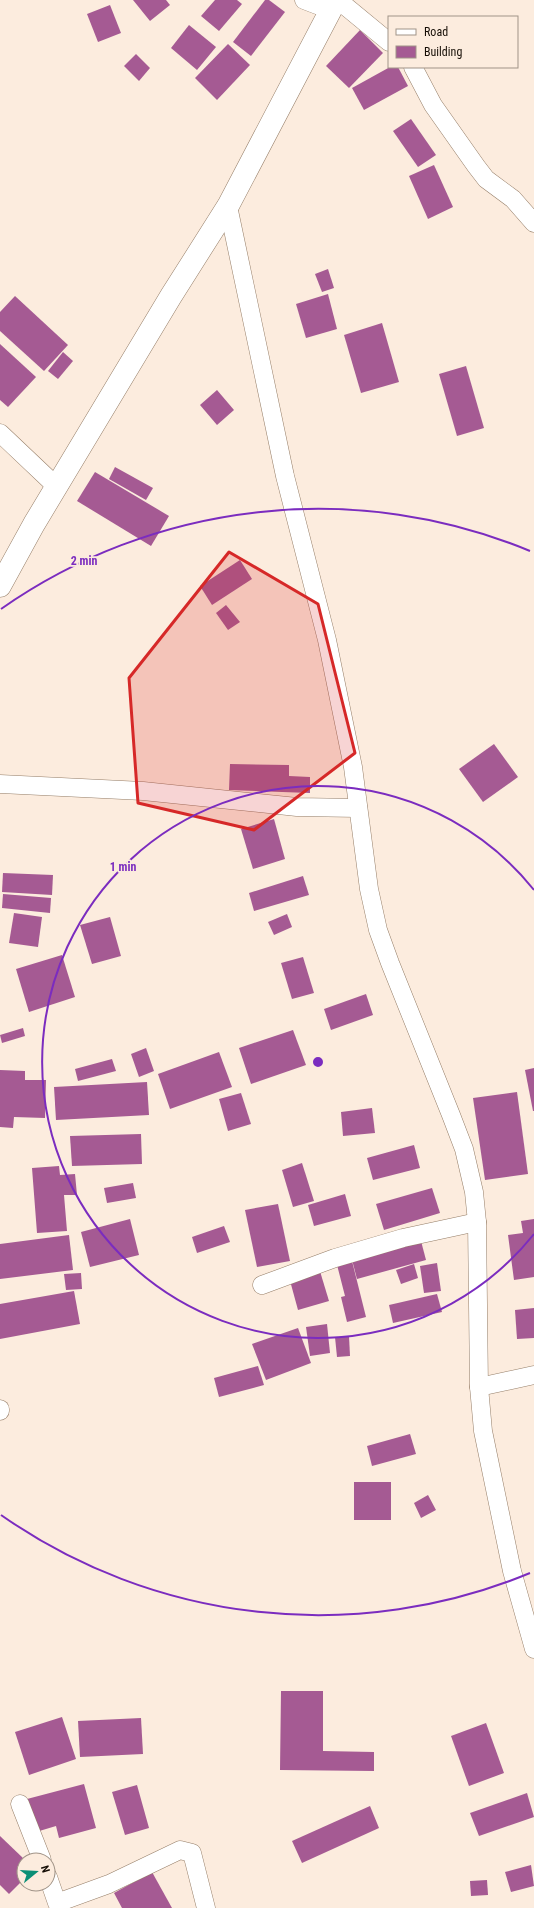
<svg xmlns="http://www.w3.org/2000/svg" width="534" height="1908" viewBox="0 0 534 1908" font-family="'Roboto Condensed',sans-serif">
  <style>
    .building { fill: #a55a93 }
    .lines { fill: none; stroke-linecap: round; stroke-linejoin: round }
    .street-casing { stroke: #957e68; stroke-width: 19 }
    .secondary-casing { stroke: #957e68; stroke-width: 23 }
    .street { stroke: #fff; stroke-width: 18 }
    .secondary { stroke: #fff; stroke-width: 22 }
    .marked { fill: #d62828; fill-opacity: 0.2; stroke: #d62828; stroke-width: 3; stroke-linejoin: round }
    .ring { fill: none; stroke: #7b2cbf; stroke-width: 2 }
    .centre { fill: #7b2cbf; stroke: #fcecde; stroke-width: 2 }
    .ring-label { font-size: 12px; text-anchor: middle; font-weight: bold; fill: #7b2cbf; stroke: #fcecde; stroke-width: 3.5; stroke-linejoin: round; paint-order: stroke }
  </style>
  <rect width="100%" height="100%" fill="#fcecde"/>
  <!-- building -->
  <g class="building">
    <polygon points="133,0 166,0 170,5 150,21"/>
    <polygon points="215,0 237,0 242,4 219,31 201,16"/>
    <polygon points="265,0 269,0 285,12 251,56 233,42"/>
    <polygon points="110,5 121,33 98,42 87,14"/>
    <polygon points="189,25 216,47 197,70 171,48"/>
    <polygon points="360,30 383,53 349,88 326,66"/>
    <polygon points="228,44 250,65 217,100 195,78"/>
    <polygon points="136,54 150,68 139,81 124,66"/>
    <polygon points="390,67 398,67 408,86 364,110 352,88"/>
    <polygon points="411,119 436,155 418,167 393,131"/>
    <polygon points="434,165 453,207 428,219 409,176"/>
    <polygon points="328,269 334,288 322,292 315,274"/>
    <polygon points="328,294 337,329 306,338 296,304"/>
    <polygon points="15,296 68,345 44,371 0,331 0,312"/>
    <polygon points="382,323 399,382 361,393 344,335"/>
    <polygon points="0,344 36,377 8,407 0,400"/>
    <polygon points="63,352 73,361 58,379 48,371"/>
    <polygon points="466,366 484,428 457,436 439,374"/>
    <polygon points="217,390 234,410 217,425 200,405"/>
    <polygon points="115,467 153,488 146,500 109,479"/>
    <polygon points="95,472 169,516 151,546 77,501"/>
    <polygon points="240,560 252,579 212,605 200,586"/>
    <polygon points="226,605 240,622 228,630 216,613"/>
    <polygon points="494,744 518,777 483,802 459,769"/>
    <polygon points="230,764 289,765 289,776 310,777 310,793 229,790"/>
    <polygon points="274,819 285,859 253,869 241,829"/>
    <polygon points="3,873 53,875 52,895 2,892"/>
    <polygon points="303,876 309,895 254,911 249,893"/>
    <polygon points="3,894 51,898 50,913 2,908"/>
    <polygon points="14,913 42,917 38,947 9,943"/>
    <polygon points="287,914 292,927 274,935 268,922"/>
    <polygon points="110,917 121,956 92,964 80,925"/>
    <polygon points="62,955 75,997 29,1012 16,969"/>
    <polygon points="303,957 314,993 292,999 281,963"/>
    <polygon points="366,994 373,1015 331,1030 324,1009"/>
    <polygon points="23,1028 25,1036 2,1043 0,1035"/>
    <polygon points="293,1030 306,1065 251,1084 239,1048"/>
    <polygon points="146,1048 154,1071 139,1077 131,1054"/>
    <polygon points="219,1052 232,1087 170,1109 158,1074"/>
    <polygon points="112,1059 116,1071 78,1081 75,1069"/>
    <polygon points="534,1068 534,1111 533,1111 525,1070"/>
    <polygon points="0,1070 25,1071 25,1080 46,1080 45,1118 14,1117 13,1128 0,1127"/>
    <polygon points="147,1082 149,1115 56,1120 54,1087"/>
    <polygon points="517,1092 528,1174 485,1180 473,1098"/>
    <polygon points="241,1093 251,1124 228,1131 219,1099"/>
    <polygon points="372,1108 375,1133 343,1136 341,1112"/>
    <polygon points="141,1134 142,1164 72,1166 70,1136"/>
    <polygon points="414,1145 420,1168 373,1180 367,1158"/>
    <polygon points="302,1163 314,1201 293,1207 282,1170"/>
    <polygon points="59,1166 60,1175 75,1174 77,1195 64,1195 67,1231 37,1233 32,1168"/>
    <polygon points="133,1183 136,1198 107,1203 104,1188"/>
    <polygon points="432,1188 440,1213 384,1230 376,1204"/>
    <polygon points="345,1194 351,1216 314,1226 308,1205"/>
    <polygon points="278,1204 290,1261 257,1267 245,1210"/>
    <polygon points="130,1219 139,1255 90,1267 81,1232"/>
    <polygon points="534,1219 534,1277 514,1280 508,1235 523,1233 521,1221"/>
    <polygon points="224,1226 230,1242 197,1253 192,1237"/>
    <polygon points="69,1235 73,1270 0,1279 0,1244"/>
    <polygon points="421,1241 426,1260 357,1279 352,1260"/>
    <polygon points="351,1257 366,1317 347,1322 341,1297 345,1296 336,1261"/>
    <polygon points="437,1263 441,1291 424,1293 420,1266"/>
    <polygon points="414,1264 418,1278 401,1284 396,1270"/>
    <polygon points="319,1268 329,1301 298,1310 289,1277"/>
    <polygon points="81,1273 82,1289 66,1290 64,1274"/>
    <polygon points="74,1291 80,1324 0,1339 0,1304"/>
    <polygon points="437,1294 442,1312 393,1323 389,1305"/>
    <polygon points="534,1308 534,1338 517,1339 515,1310"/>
    <polygon points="327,1324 330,1353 310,1356 306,1327"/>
    <polygon points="298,1328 311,1363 266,1380 252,1344"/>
    <polygon points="349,1336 350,1356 337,1357 335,1337"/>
    <polygon points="258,1366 264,1385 219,1397 214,1378"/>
    <polygon points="410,1434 416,1454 372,1466 367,1446"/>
    <rect x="354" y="1482" width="37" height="38"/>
    <polygon points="428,1495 436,1510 421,1518 414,1503"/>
    <polygon points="281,1691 323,1691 323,1751 374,1752 374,1771 280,1770"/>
    <polygon points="62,1717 76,1759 29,1775 15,1732"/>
    <polygon points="141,1718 143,1754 80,1757 78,1721"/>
    <polygon points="486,1723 504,1773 469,1786 451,1736"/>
    <polygon points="84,1784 96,1828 59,1838 56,1826 36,1832 27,1799"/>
    <polygon points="137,1785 149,1828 125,1835 112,1792"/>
    <polygon points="527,1793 534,1817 479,1836 470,1813"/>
    <polygon points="370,1806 379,1828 302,1863 292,1841"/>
    <polygon points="0,1836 24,1859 24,1879 9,1894 0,1885"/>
    <polygon points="531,1865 534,1886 511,1892 505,1872"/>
    <polygon points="152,1872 172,1908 122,1908 114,1893"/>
    <polygon points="487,1880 488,1895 471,1896 470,1881"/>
  </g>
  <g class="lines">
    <!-- street casing -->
    <g class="street-casing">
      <g id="street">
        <polyline points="304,0 317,5 332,0"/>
        <polyline points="338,0 389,42"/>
        <polyline points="413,67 433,105 476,166 486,179 513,199 534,223"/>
        <polyline points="228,206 285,476 327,640 353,767 369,889 378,930 390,963 451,1115 464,1149 474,1192 477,1222 479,1387 483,1431 512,1571 534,1649"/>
        <polyline points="0,433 57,487"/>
        <polyline points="0,784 143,791 297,807 358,808"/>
        <polyline points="262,1285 335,1258 403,1238 477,1222"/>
        <polyline points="479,1387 534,1375"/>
        <polyline points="0,1409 0,1411"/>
        <polyline points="20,1804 42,1860"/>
        <polyline points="48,1877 57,1903 109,1884 180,1850 192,1853 206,1908"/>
      </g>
    </g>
    <!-- secondary casing -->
    <g class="secondary-casing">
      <polyline id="secondary" points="0,586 34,524 171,296 228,206 336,0"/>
    </g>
    <!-- street -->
    <use href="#street" class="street"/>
    <!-- secondary -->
    <use href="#secondary" class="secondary"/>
  </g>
  <!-- marked area -->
  <path class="marked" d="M229,552L318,604L355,753L254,830L138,803L129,678Z"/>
  <!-- distance rings -->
  <g class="ring">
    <path d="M534 1234A276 276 0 1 1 534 890"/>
    <path d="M530 1573A553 553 0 0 1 1 1515M1 609A553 553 0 0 1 530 551"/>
  </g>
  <circle cx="318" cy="1062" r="6" class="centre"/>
  <g class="ring-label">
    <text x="84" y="565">2 min</text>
    <text x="123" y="871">1 min</text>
  </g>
  <!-- legend -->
  <rect x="388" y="16" width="130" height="52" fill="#fcecde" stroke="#a09387"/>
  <rect x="396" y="29" width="20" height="6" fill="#ffffff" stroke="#a09387"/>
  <text x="424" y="36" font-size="12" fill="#150d05">Road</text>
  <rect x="396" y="46" width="20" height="12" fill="#a55a93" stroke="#a09387"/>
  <text x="424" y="56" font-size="12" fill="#150d05">Building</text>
  <!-- north arrow -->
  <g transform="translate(36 1872) rotate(72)"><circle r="19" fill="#fcecde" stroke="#a09387"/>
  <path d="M0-3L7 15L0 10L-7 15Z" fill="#0c8f76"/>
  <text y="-6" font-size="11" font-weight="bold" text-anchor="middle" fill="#150d05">N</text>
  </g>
</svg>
